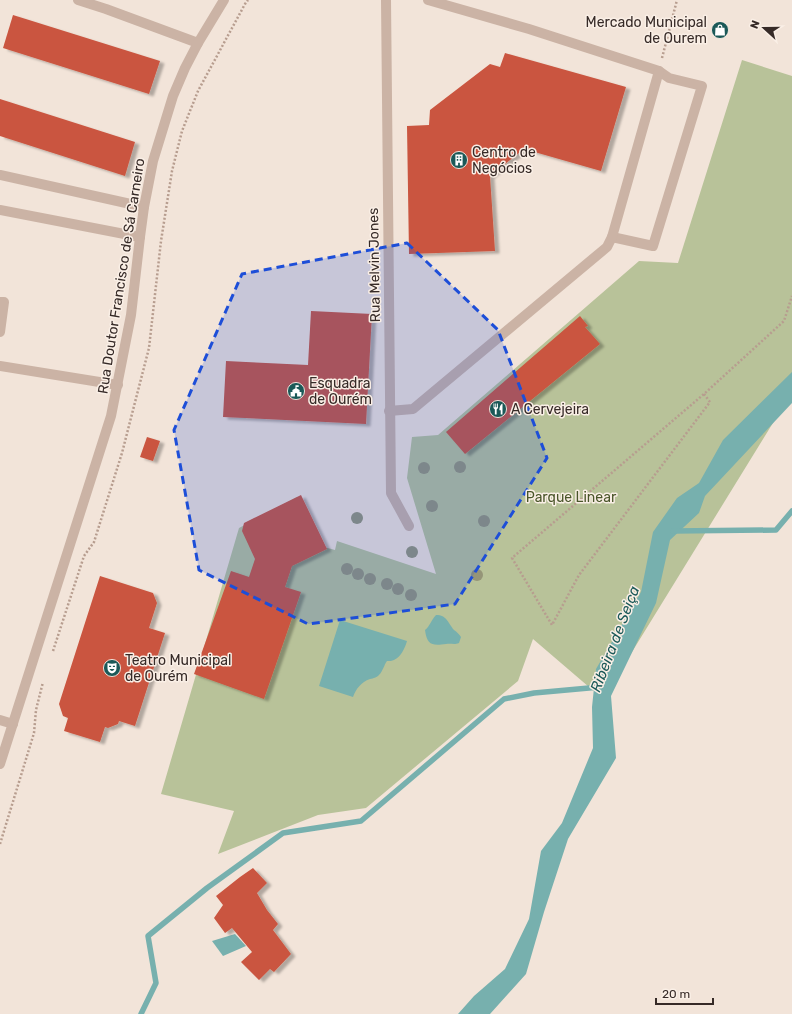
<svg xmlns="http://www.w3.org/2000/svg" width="792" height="1014" viewBox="0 0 792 1014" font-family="Rubik,sans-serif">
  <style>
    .green { fill: #b8c299 }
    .water { fill: #77b0ae }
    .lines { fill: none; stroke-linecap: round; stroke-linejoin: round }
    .stream { stroke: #77b0ae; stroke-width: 5.5 }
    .building { fill: #ca553f; filter: url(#shadow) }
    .path { stroke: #b79d8f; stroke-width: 2.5; stroke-dasharray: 2 2; stroke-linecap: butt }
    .street { stroke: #cbb3a5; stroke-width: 10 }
    .tree { fill: #959578 }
    .marked { fill: #1d4ed8; fill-opacity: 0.2; stroke: #1d4ed8; stroke-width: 3; stroke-dasharray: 8 5; stroke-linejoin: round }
    .labels { text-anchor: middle; stroke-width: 3; stroke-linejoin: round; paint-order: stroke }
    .poi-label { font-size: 14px; fill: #362a27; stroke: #faefe6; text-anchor: start }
    .street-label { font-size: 14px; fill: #362a27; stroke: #faefe6 }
    .park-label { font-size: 14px; fill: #495529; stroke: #faefe6 }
    .water-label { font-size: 15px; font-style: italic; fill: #1b5958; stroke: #faefe6 }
  </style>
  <defs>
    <filter id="shadow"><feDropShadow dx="4.5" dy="2.5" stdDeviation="1" flood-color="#0004"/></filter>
  </defs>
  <rect width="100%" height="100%" fill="#f2e4d9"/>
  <!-- green -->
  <polygon class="green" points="742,60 792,76 792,392 603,699 533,639 518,681 366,808 318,815 218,854 234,811 161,794 239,528 297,497 324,547 335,550 337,541 436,574 407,478 412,437 438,435 639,261 678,263"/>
  <!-- water -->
  <g class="water">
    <polygon points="792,372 792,403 705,496 699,513 670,540 656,603 611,696 616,758 568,839 544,912 526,974 490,1014 458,1014 474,996 505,969 529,919 541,851 562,823 593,748 592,707 596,669 641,592 653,532 677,498 699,483 723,440"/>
    <path d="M436,615C447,615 448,623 454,630C457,632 459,634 461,637L459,643C454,645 451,643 446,644C432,646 427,645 425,630C430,626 431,620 436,615Z"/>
    <path d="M340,620L407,641C405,648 401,657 394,660C392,661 390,661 387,661C384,665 383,671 379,675C376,678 374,678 370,679C361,682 356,689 353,697L319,686Z"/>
    <polygon points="235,934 246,946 223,956 212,941"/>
  </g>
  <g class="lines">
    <!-- stream -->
    <g class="stream">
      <polyline points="673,531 776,530 792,511"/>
      <polyline points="141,1014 156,983 148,936 207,888 283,833 361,821 504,699 534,693 600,687"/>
    </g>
  </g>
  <!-- building -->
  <g class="building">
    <polygon points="13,15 160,61 149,94 3,48"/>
    <polygon points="505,53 626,87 601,171 524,149 490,176 495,251 409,254 407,126 429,125 430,110 490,64 500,67"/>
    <polygon points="0,99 135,142 125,176 0,136"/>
    <polygon points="311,311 372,314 366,424 223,417 226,361 308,365"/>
    <polygon points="580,316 588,326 585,327 600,344 465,454 446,432"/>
    <polygon points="147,437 160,441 153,461 140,457"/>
    <polygon points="301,495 327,549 292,566 285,587 301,592 264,699 194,674 231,571 249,577 255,559 242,531 244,523"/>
    <polygon points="100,576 153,593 157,603 149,628 165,633 135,726 119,721 118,724 108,728 105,727 100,742 64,731 68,718 63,716 59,704"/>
    <polygon points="253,868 267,883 257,893 267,910 278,924 273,930 291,954 274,972 270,969 259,980 241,962 252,952 232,928 225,933 214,918 223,905 216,896 240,877"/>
  </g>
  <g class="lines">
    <!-- path -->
    <g class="path">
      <polyline points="662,58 677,0"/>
      <polyline points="704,394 710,402 579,575 552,625 512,558 704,394 784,321 792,296"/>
      <polyline points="53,651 84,556 94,542 122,453 133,410 149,348 161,241 172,171 182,131 198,91 245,4 248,0"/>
      <polyline points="0,844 34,733 36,710 43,682"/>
    </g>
    <!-- street -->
    <g class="street">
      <polyline points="78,0 106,9 198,43"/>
      <polyline points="386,0 391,493 409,526"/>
      <polyline points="428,0 529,29 659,71 669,78 702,86 653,246 612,237"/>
      <polyline points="0,175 144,207"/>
      <polyline points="0,210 140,237"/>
      <polyline points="0,302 4,302 0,332"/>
      <polyline points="0,366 118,385"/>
      <polyline points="389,411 413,409 607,247 612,237 659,71"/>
      <polyline points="0,720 13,724"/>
      <polyline points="0,764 111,416 131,315 140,237 144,207 153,161 173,96 185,68 198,43 224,0"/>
    </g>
  </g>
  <!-- trees -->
  <g class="tree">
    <circle cx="460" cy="467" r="6"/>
    <circle cx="424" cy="468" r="6"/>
    <circle cx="432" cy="506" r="6"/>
    <circle cx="357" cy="518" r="6"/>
    <circle cx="484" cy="521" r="6"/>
    <circle cx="412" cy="552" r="6"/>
    <circle cx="347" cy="569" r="6"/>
    <circle cx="358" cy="574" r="6"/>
    <circle cx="477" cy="575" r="6"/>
    <circle cx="370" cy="579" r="6"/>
    <circle cx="387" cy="584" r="6"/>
    <circle cx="398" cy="589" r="6"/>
    <circle cx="411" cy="595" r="6"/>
  </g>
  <!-- marked area -->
  <path class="marked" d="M407,243L498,330L547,458L455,604L308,624L199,570L174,430L242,274Z"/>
  <!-- icons -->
  <defs>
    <g id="shop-disc" transform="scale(0.9)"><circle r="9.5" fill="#1b5958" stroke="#faefe6"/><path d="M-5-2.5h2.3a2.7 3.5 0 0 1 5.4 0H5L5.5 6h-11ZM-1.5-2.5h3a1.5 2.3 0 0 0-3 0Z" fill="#fff"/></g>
    <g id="building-disc" transform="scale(0.9)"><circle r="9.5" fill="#1b5958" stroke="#faefe6"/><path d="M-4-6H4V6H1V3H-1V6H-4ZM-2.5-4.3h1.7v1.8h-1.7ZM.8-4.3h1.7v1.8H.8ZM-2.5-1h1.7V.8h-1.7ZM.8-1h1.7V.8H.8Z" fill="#fff"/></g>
    <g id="civic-disc" transform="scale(0.9)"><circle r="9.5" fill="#1b5958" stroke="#faefe6"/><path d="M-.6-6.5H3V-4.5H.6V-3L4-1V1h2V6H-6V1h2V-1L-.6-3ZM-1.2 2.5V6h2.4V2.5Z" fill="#fff"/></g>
    <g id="restaurant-disc" transform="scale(0.9)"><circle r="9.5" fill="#1b5958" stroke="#faefe6"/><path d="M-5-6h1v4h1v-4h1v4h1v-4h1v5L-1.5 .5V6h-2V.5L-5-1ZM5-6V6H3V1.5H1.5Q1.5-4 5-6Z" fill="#fff"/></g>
    <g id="theatre-disc" transform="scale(0.9)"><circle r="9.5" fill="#1b5958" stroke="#faefe6"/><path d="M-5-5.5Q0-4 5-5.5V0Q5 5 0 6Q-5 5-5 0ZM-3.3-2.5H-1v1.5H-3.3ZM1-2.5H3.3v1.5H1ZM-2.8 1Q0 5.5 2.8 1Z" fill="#fff"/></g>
  </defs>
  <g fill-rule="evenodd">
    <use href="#shop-disc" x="720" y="30"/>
    <use href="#building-disc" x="459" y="160"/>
    <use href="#civic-disc" x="296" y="391"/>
    <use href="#restaurant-disc" x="498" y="409"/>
    <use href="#theatre-disc" x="112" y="668"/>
  </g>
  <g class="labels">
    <!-- poi labels -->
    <g class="poi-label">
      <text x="707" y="27" text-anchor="end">Mercado Municipal<tspan x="707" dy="16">de Ourem</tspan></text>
      <text x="472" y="157">Centro de<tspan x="472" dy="16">Negócios</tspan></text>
      <text x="309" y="388">Esquadra<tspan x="309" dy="16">de Ourém</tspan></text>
      <text x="511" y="414">A Cervejeira</text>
      <text x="125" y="665">Teatro Municipal<tspan x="125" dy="16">de Ourém</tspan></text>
    </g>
    <!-- street labels -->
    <g class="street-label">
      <text transform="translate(374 265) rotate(-91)" y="5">Rua Melvin Jones</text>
      <text transform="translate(121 276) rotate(-81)" y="5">Rua Doutor Francisco de Sá Carneiro</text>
    </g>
    <!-- park labels -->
    <g class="park-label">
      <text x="571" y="502">Parque Linear</text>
    </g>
    <!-- water labels -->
    <g class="water-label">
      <text transform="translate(615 639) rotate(-69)" y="5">Ribeira de Seiça</text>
    </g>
  </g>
  <!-- north arrow -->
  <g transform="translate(764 28) rotate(291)" stroke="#faefe6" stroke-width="3" paint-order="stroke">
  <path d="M0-3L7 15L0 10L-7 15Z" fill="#362a27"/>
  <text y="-6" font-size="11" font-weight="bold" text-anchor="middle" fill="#362a27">N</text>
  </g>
  <!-- scale -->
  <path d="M656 998v6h57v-6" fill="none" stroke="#362a27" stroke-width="2"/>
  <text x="662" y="998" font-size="12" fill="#362a27" stroke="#faefe6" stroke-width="3" paint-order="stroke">20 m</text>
</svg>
